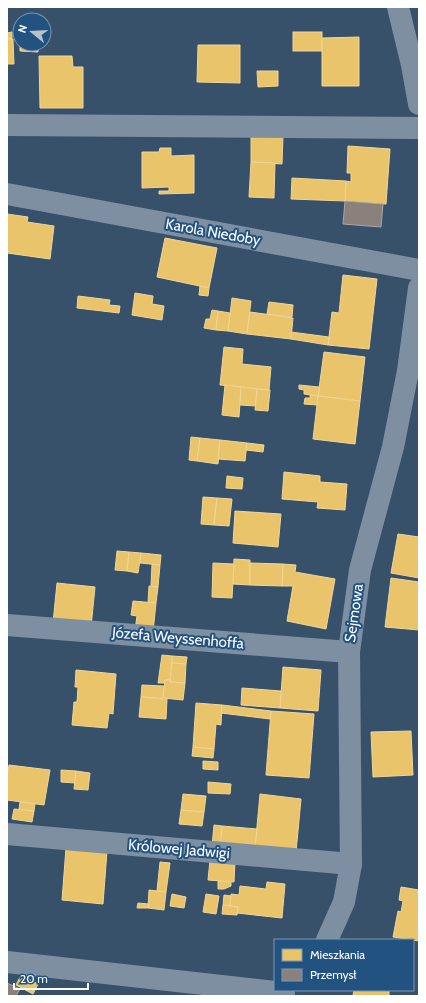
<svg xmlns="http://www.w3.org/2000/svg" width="426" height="1003" viewBox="0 0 426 1003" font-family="Cabin,sans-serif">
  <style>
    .homes { fill: #e9c46a; stroke: #f0d697 }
    .industry { fill: #8a817c; stroke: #ada7a3 }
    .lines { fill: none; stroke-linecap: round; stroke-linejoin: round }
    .street { stroke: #7e8fa1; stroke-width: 22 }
    .labels { text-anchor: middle; stroke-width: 4; stroke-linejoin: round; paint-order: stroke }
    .street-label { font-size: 15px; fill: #fff; stroke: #225280 }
  </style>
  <rect width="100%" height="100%" fill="#38516a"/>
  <!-- homes -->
  <g class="homes">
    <polygon points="20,29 20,44 38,44 38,52 20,51"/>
    <polygon points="12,32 12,39 7,39 7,33"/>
    <rect x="293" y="32" width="29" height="19"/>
    <polygon points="359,37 359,86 322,86 322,38"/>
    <polygon points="7,39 13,39 14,64 7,64"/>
    <polygon points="198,45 240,45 240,83 197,82"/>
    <polygon points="39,56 72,56 73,67 83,67 83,108 40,108"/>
    <polygon points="257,71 278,71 278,86 258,87"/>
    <polygon points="251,135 283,136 282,164 251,162"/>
    <polygon points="348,146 390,149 386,204 345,201 346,181 351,182 351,173 347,173"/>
    <polygon points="160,148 171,148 171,156 194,155 194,193 159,194 159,191 169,191 169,187 142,188 142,152 159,152"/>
    <polygon points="251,162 275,163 274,198 249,197"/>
    <polygon points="292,178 346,181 345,201 291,199"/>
    <polygon points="7,214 28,217 27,222 54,226 50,259 7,253"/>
    <polygon points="165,238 217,248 209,288 157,277"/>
    <polygon points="343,275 377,279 369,349 328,345 332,312 339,313"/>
    <polygon points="200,286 209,288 208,296 199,295"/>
    <polygon points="135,293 153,296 152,304 164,306 162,320 132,315"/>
    <polygon points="78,296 110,300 109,305 120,306 119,313 77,308"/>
    <polygon points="232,298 251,301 247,334 228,331"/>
    <polygon points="269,302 293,305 292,317 267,314"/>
    <polygon points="212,310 218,311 216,330 204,328 206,319 210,319"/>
    <polygon points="218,311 230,313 228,331 216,330"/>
    <polygon points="250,312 293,318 291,339 247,334"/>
    <polygon points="291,332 329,337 328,345 291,339"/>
    <polygon points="224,347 243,349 242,364 271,367 269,390 220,385"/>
    <polygon points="324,352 365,357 360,401 318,396"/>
    <polygon points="225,385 241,387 239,417 222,415"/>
    <polygon points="299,385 319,387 318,396 304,394 304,390 299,389"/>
    <polygon points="241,387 257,389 256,406 240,405"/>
    <polygon points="257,389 270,390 268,411 255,410"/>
    <polygon points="310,395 318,396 317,405 304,404 305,398 310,398"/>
    <polygon points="318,396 360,401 355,444 313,439"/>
    <polygon points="191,437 200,438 197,461 189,460"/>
    <polygon points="200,438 220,440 218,464 197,461"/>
    <polygon points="220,440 247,443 245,461 218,459"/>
    <polygon points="247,443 264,445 263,452 246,450"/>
    <polygon points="284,472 320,476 320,482 347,484 345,510 317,508 318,502 282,499"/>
    <polygon points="227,476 243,478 242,489 226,488"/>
    <polygon points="203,497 217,498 214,525 201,524"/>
    <polygon points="217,498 232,499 229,526 214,525"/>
    <polygon points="235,511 281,514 278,547 233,543"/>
    <polygon points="398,534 419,537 419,578 391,573"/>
    <polygon points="117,551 129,552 127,571 115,570"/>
    <polygon points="129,552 141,553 138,573 127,571"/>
    <polygon points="141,553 161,555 160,565 140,563"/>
    <polygon points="234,559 250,560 250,585 233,584"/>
    <polygon points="213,563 234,564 232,598 212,597"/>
    <polygon points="250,563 283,564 282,586 250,585"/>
    <polygon points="152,564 160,565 158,587 151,586"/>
    <polygon points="283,564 296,565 295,572 335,579 326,629 287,621 293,586 282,586"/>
    <polygon points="391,578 419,582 419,630 385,627"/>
    <polygon points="57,583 95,587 91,627 53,623"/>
    <polygon points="149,586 158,587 156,603 148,603"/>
    <polygon points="133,601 156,603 153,632 135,630 137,616 131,615"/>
    <polygon points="162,655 172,656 170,680 165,680 165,683 158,683"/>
    <polygon points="172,656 187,657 186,664 172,663"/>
    <polygon points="172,663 186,664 185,683 170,682"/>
    <polygon points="283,667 321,670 318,711 280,708"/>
    <polygon points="76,670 116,674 113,714 109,713 107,728 72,725 74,702 77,702 78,687 75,687"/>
    <polygon points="165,680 170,680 170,682 185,683 183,700 163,698"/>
    <polygon points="142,685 164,686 163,698 141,697"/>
    <polygon points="242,688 281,691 280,708 241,705"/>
    <polygon points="141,697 167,699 166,719 139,717"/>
    <polygon points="196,703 222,705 221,725 216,724 214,749 193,747"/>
    <polygon points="222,705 271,711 270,719 221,713"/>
    <polygon points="271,711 314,714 309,778 266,775"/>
    <polygon points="411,731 413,775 373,777 371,732"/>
    <polygon points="193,747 214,749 213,758 192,756"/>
    <polygon points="203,761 218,762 218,770 203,769"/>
    <polygon points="9,765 50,770 44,805 7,800 7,776"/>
    <polygon points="61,770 76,771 75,783 61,782"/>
    <polygon points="76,771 90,773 88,790 74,789"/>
    <polygon points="208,782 231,784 230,794 208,793"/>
    <polygon points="183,794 206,796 204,812 181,810"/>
    <polygon points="260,794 301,799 296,852 255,848"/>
    <polygon points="20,802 35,804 34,811 19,809"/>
    <polygon points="14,809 34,811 32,822 12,819"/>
    <polygon points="181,810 204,812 202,826 179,824"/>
    <polygon points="214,825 222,826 220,847 212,846"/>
    <polygon points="222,826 257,829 255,846 221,843"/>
    <polygon points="66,848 107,851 103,904 62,900"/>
    <polygon points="210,860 235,862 234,882 208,880"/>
    <polygon points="160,862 170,863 166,892 157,891"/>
    <polygon points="218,881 231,882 231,886 224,889 218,889"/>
    <polygon points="267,882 285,884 282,918 237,913 238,907 230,906 231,894 239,895 240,886 266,889"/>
    <polygon points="401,887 419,890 419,941 393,937 398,911 401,912 403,901 399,900"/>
    <polygon points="149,890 166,892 164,910 148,908"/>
    <polygon points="172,894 186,897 184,908 170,906"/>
    <polygon points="206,894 219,896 216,914 203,912"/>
    <polygon points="224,895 231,896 230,906 223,905"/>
    <polygon points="138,903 149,904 148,908 137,908"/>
    <polygon points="223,905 238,907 237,915 222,914"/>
    <polygon points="21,975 38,984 33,994 16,985"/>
    <polygon points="354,990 389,990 389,996 358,996 353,995"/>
  </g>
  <!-- industry -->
  <g class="industry">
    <polygon points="345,201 383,204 381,227 343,224"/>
    <polygon points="7,983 20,989 16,996 7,996"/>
  </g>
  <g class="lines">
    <!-- street -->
    <g class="street">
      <polyline points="398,7 412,65 419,104"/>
      <polyline points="7,125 419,128"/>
      <polyline points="7,194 419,270"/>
      <polyline points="7,625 349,652"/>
      <polyline points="7,834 351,864"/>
      <polyline points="327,940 344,902 351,864 349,652 360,570 393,447 408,371 419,288"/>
      <polyline points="7,962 284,993"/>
    </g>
  </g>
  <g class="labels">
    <!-- street labels -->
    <g class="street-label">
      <text transform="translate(213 232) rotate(10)" y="5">Karola Niedoby</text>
      <text transform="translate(354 613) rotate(-82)" y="5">Sejmowa</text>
      <text transform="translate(178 638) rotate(5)" y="5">Józefa Weyssenhoffa</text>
      <text transform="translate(179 849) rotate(5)" y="5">Królowej Jadwigi</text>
    </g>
  </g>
  <!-- border -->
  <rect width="426" height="1003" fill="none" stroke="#ffffff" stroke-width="16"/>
  <!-- legend -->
  <rect x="274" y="939" width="140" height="52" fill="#225280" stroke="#7a97b3"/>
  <rect x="282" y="949" width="20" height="12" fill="#e9c46a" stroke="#7a97b3"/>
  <text x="310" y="959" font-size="12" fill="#ffffff">Mieszkania</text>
  <rect x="282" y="969" width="20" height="12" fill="#8a817c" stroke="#7a97b3"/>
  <text x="310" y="979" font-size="12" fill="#ffffff">Przemysł</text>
  <!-- north arrow -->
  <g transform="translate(32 32) rotate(288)"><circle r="19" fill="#225280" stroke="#7a97b3"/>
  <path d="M0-3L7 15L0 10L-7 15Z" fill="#b9c2cb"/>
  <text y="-6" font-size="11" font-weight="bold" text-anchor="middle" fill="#ffffff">N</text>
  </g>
  <!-- scale -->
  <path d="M14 983v6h74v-6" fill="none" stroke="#ffffff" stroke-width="2"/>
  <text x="20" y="983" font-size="12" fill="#ffffff" stroke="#225280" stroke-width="3" paint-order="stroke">20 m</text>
</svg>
